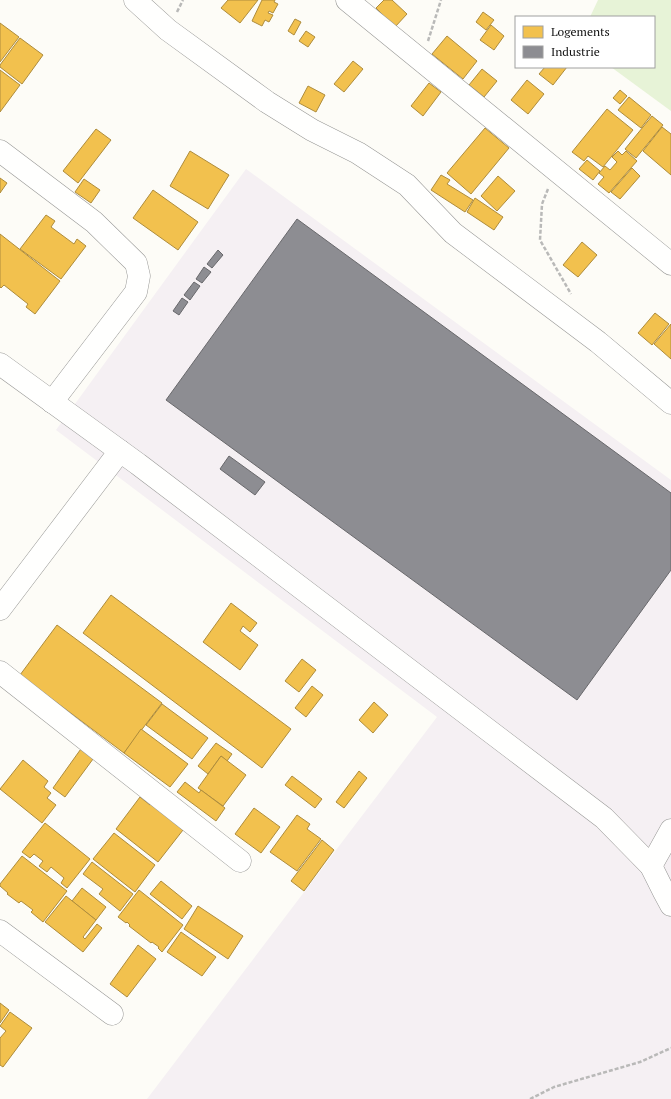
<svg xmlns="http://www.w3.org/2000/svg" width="671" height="1099" viewBox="0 0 671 1099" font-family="'PT Serif',serif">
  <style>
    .industrial { fill: #f5f0f3 }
    .green { fill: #e7f3d7 }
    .homes { fill: #f2c14e; stroke: #ae8c3c }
    .industry { fill: #8d8d92; stroke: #68686b }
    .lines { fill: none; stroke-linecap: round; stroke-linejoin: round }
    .minor-casing { stroke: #979795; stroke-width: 23 }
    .path { stroke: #b9b9b8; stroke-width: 2.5; stroke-dasharray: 4 2; stroke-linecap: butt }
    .minor { stroke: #fffffe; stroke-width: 22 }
  </style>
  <rect width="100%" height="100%" fill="#fdfcf7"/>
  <!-- industrial -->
  <polygon class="industrial" points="246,169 671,480 671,1099 147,1099 437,717 56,430"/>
  <!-- green -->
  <polygon class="green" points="598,0 671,0 671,111 611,67 654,67 654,17 590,17"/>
  <!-- homes -->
  <g class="homes">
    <polygon points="228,0 258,0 240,23 221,8"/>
    <polygon points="262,0 275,0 274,2 278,4 273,13 269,11 268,13 273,15 269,22 265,20 262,26 252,21"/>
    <polygon points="384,0 392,0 407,14 395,27 376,8"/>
    <polygon points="483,12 494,20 486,30 476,22"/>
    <polygon points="295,19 301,22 294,35 288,31"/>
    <polygon points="0,23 19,37 0,62"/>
    <polygon points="491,25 504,36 494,50 480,40"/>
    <polygon points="306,31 315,37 308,47 299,41"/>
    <polygon points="447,36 477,61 463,79 432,54"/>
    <polygon points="20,38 43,55 22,84 0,67 0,65"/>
    <polygon points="353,61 363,69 344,92 334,84"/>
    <polygon points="545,67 567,67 553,85 539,74"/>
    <polygon points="482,69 497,81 484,97 469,85"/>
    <polygon points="0,70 20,85 0,112"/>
    <polygon points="527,80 544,94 528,114 511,100"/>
    <polygon points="429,83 441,92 423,116 411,106"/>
    <polygon points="308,86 325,95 316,112 299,103"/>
    <polygon points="620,90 627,96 620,104 613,98"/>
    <polygon points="629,97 651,115 641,128 618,110"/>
    <polygon points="607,109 633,130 603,167 588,156 584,161 572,152"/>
    <polygon points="652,116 663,125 636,158 625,149"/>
    <polygon points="662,127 671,134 671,175 643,151"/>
    <polygon points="485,128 509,148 471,194 447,173"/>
    <polygon points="96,129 111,140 78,183 63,171"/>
    <polygon points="190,151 229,175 208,209 170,186"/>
    <polygon points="618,151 622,155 626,151 637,161 609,193 598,184 604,177 599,173 605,166 610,170 617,162 612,157"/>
    <polygon points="587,160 600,171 593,180 579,169"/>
    <polygon points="632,168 640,176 620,199 611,192"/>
    <polygon points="441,175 450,180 447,184 473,200 465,212 431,190"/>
    <polygon points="498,176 515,191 497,211 481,196"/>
    <polygon points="0,178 7,183 0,193"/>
    <polygon points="84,179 100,190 91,203 75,192"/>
    <polygon points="153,190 198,222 178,250 133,218"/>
    <polygon points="475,198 503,217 494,230 467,212"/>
    <polygon points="46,215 55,221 51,227 74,244 77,239 86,246 61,279 20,249"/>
    <polygon points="0,234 60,281 35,314 26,307 28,304 4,285 1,288 0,287"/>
    <polygon points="582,242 597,255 578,277 563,265"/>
    <polygon points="655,313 669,324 652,345 638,333"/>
    <polygon points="671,324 671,359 654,344"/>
    <polygon points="111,595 291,729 262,768 83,633"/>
    <polygon points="231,603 257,623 250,632 243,626 240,631 258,645 240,670 203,642"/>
    <polygon points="57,625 162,703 124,753 20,675"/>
    <polygon points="302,659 316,670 299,692 285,681"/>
    <polygon points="312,686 323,695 306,717 295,708"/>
    <polygon points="374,702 388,715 373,733 359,720"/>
    <polygon points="162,704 208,738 192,759 146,725"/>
    <polygon points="141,729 188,764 170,787 124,753"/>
    <polygon points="216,743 232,754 227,761 221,756 208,774 198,766"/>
    <polygon points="83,746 96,755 65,797 53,788"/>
    <polygon points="221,756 246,775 223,806 198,788"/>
    <polygon points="23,760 48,781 44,787 51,793 47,798 56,805 42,823 0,789"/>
    <polygon points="359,771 367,778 344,808 336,802"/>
    <polygon points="292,776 322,799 315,808 285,785"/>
    <polygon points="185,782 199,793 201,790 225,808 216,821 177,792"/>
    <polygon points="140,797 150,805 155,799 176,816 172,821 183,830 158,862 116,829"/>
    <polygon points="254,808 280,827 261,853 235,834"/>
    <polygon points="297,815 310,824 307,829 321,839 297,871 270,852"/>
    <polygon points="45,823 90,859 67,888 61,883 64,878 51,867 47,872 39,866 43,861 34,854 30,858 22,852"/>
    <polygon points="114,833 155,865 135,892 93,859"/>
    <polygon points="322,840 334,850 304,891 291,881"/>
    <polygon points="22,856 67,891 43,922 31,912 33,910 21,901 19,903 7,894 8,893 0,886 0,884"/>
    <polygon points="92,862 133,894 120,911 99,894 103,889 83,874"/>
    <polygon points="161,881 192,906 182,919 150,894"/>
    <polygon points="82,888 106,907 96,920 72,901"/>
    <polygon points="139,890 183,925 162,952 158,948 159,947 152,942 151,943 129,926 130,925 127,922 126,923 118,917"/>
    <polygon points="66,896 96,920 83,937 85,939 97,924 102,928 83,952 45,922"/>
    <polygon points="198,906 243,936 228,959 184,929"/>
    <polygon points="181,932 216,957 202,976 167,952"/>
    <polygon points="138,945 156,959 127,997 110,984"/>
    <polygon points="0,1003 9,1010 0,1023"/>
    <polygon points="10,1012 32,1028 3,1067 0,1065 0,1038 6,1031 0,1026"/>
  </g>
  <!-- industry -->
  <g class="industry">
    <polygon points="297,219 671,493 671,570 577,700 166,400"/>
    <polygon points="218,250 223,255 212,268 207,264"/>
    <polygon points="204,267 211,272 202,283 196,279"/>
    <polygon points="194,282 200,286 190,300 184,295"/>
    <polygon points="182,298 188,302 179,315 173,311"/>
    <polygon points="229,456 265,482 255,495 220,469"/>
  </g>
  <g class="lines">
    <!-- minor casing -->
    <g class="minor-casing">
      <g id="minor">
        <polyline points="135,0 168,30 267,102 312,130 358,153 407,185 453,233 598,342 671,403"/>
        <polyline points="347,0 671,264"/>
        <polyline points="0,151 94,222 136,263 139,276 136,292 52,402"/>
        <polyline points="0,364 138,464 604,818 651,866 664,892 671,905"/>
        <polyline points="0,609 120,451"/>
        <polyline points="0,672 240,861"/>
        <polyline points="651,866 671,830"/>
        <polyline points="0,931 112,1014"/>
      </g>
    </g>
    <!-- path -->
    <g class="path">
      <polyline points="177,12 183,0"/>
      <polyline points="428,41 441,0"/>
      <polyline points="548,189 542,204 540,240 571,294"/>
      <polyline points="530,1099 554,1087 640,1062 671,1048"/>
    </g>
    <!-- minor -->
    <use href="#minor" class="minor"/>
  </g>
  <!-- legend -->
  <rect x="515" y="16" width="140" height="52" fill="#ffffff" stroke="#a0a0a0"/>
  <rect x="523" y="26" width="20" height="12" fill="#f2c14e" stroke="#a0a0a0"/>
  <text x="551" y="36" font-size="12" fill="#111111">Logements</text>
  <rect x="523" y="46" width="20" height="12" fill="#8d8d92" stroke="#a0a0a0"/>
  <text x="551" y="56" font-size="12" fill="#111111">Industrie</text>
</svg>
